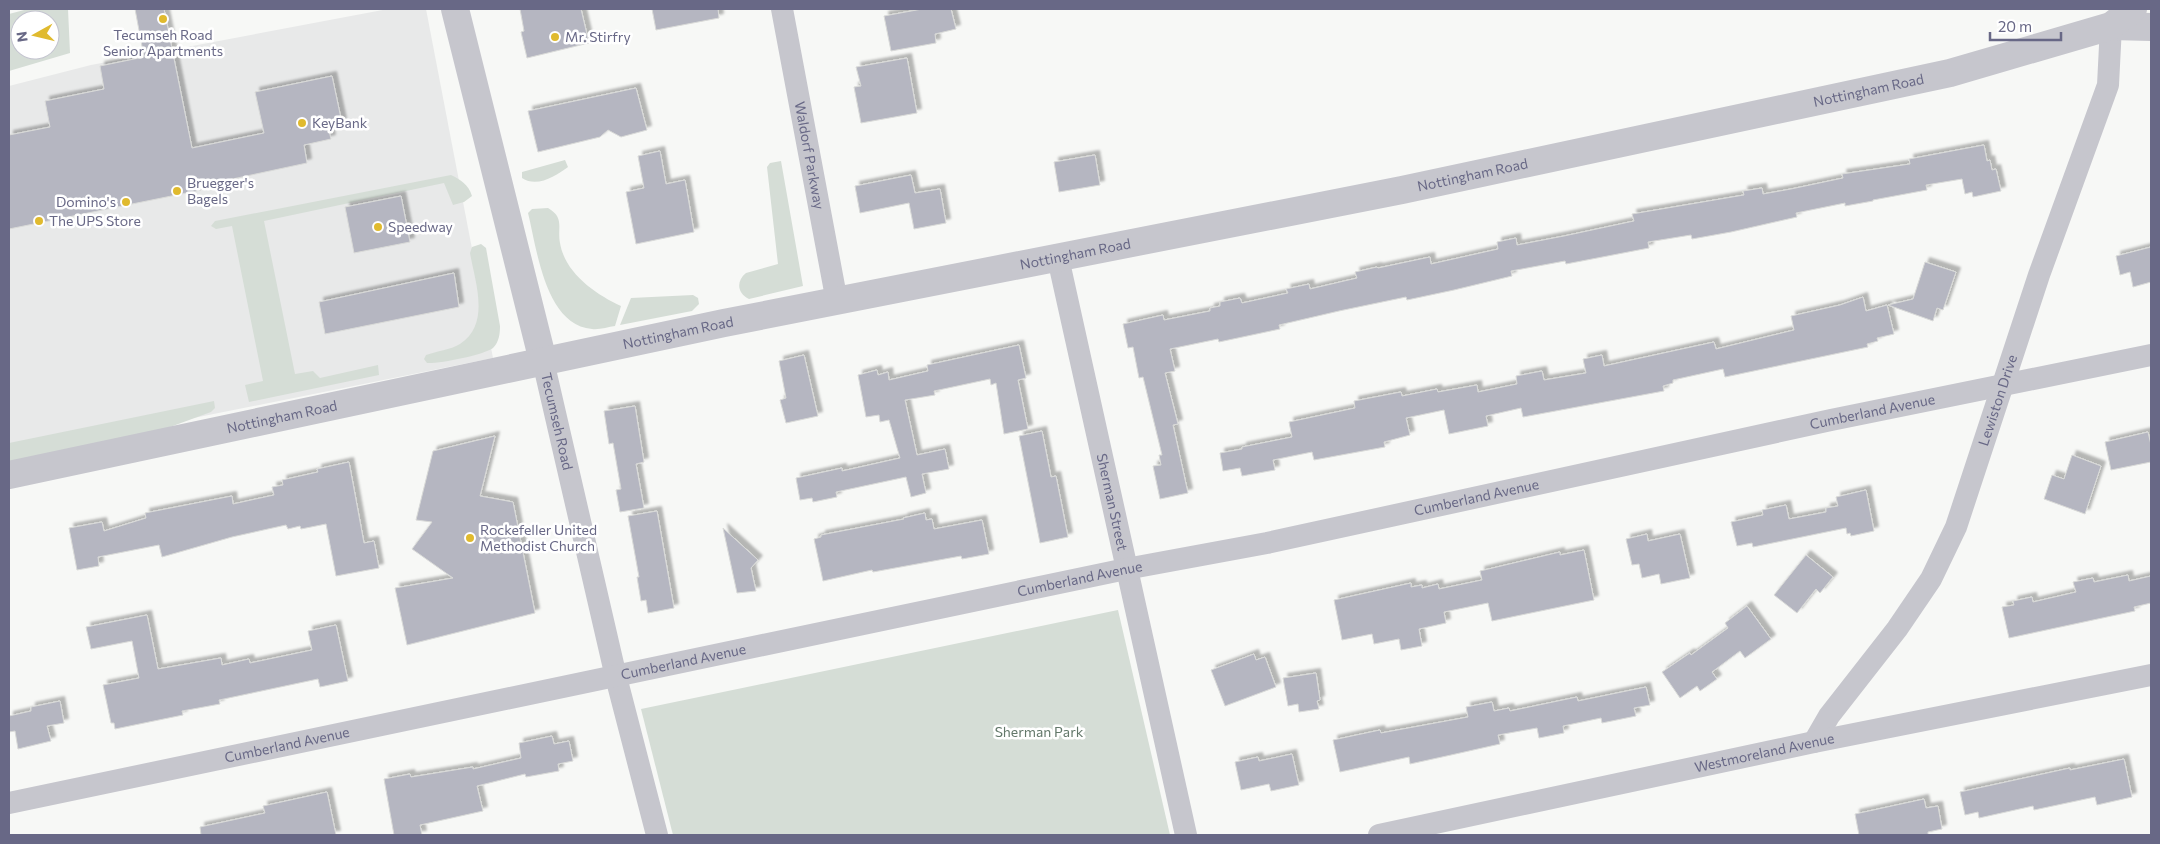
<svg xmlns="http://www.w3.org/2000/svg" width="2160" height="844" viewBox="0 0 2160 844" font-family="Commissioner,sans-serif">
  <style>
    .built { fill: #e8e9e9 }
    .green { fill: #d5ddd6; fill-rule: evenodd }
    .building { fill: #b5b6c1; stroke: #d9dad8; filter: url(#shadow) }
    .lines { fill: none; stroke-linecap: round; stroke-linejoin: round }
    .minor { stroke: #c6c6cd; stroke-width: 22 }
    .tertiary { stroke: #c6c6cd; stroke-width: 28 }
    .poi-dot { fill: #e0ba2e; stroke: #fff; stroke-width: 2 }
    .labels { text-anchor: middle; stroke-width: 5; stroke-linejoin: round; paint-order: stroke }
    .poi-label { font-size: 14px; fill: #686886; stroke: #fff; text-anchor: start }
    .street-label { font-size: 14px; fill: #686886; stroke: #fff }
    .park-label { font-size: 14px; fill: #63786a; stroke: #fff }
  </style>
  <defs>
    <filter id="shadow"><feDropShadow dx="4.5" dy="-4.5" stdDeviation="1" flood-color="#0004"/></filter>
  </defs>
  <rect width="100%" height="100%" fill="#f7f8f6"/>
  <!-- built -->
  <polygon class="built" points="388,9 426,9 493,358 9,455 9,86 91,65"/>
  <!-- green -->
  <g class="green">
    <path d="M28,9H68L70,53L9,71V14ZM20,20H50V50H20Z"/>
    <path d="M565,160L568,167C556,176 537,188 522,178V172Z"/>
    <path d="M781,161L803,286L749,299C737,293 736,281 746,273L778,264L767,167L770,163Z"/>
    <path d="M451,175C461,180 468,184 472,196L464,202L453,205L444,183L264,221L295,374L313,371L320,378L378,365L379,375L249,402L245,385L263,381L232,226L216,229L211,226L215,221Z"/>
    <path d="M548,208C565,218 557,227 560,243C565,273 595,294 621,306L615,326C608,327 599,330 592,329C545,325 537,249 528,213L532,209Z"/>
    <path d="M481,244L486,248L500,326C500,334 499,342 493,348C484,355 438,364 427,363L424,359L426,355C437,351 450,350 460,344C491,324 475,282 470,253L472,247Z"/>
    <polygon points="693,295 698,298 699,304 692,311 620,325 631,298"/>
    <polygon points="214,401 215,408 211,412 140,438 9,465 9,443"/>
    <polygon points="1118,610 1170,835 673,835 641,709"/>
  </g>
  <!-- building -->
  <g class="building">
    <polygon points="135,9 164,9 192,148 264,133 255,92 332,76 342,123 328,127 331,139 304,145 307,163 200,186 201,190 9,229 9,135 50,127 45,101 104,89 100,66 144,57"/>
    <polygon points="520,9 581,9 589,43 527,58 521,32 524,31"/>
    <polygon points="652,9 718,9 719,18 656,30"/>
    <polygon points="922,9 951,9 956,29 935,34 936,43 891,51 884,16"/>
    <polygon points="907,58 917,113 861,123 854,87 861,86 856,67"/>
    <polygon points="636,88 647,130 621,137 608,130 600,137 538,152 528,111"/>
    <polygon points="1984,145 1987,161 1990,160 1992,170 1996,169 2001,191 1973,197 1972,192 1965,194 1962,179 1926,185 1927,190 1873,200 1873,201 1845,206 1845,203 1796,213 1797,217 1731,232 1692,239 1691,235 1648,242 1649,248 1566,264 1565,261 1511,271 1512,276 1454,290 1407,300 1406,297 1339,311 1279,325 1280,329 1219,342 1218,339 1170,349 1175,371 1165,373 1178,424 1173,425 1188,493 1160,499 1153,466 1161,465 1159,455 1162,455 1143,377 1139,378 1133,347 1128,348 1123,324 1163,315 1164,320 1210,311 1210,308 1220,306 1220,302 1240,298 1242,303 1288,293 1286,289 1309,284 1310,289 1357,278 1355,272 1377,267 1378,268 1430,257 1431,264 1498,249 1497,242 1516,238 1517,245 1564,236 1634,221 1632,214 1744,195 1743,191 1762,188 1763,194 1791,189 1843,178 1842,174 1910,164 1909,159"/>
    <polygon points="660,151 666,184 685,180 694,232 636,244 626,192 644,188 638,156"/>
    <polygon points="1095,155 1100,185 1059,192 1054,162"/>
    <polygon points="911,175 915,193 940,189 946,223 914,229 909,203 860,213 855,186"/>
    <polygon points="401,196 410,242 354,253 345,207"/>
    <polygon points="2151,247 2151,282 2133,287 2130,272 2120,275 2116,256"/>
    <polygon points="1925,262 1956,272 1943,310 1937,308 1933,321 1888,305 1913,299"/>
    <polygon points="454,273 459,307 325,334 319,302"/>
    <polygon points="1863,297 1866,311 1887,305 1894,334 1877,338 1878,341 1867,344 1868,347 1725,377 1723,369 1673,380 1673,383 1663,386 1664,391 1523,417 1521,408 1486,416 1488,426 1449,434 1444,410 1406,418 1410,435 1384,442 1385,447 1314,460 1312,452 1273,460 1275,470 1242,476 1240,468 1223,471 1220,453 1242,449 1242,447 1292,437 1289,422 1355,408 1354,401 1401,392 1402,396 1437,389 1438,392 1477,385 1478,392 1517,384 1516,376 1542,371 1544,380 1586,373 1583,359 1602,355 1604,366 1714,342 1716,349 1794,330 1791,316 1840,305"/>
    <polygon points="1019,345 1026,378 1018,380 1028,429 1004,434 996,383 991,385 990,379 934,391 935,395 905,400 917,455 945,449 949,469 922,474 926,493 911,497 906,477 836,492 837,497 813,502 812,498 800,500 796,478 842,468 842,471 900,458 889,420 880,422 879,415 866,417 858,375 877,370 878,375 888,372 889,380 928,371 927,365"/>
    <polygon points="804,355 818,416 786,423 780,400 786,398 779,361"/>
    <polygon points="635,406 644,462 636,464 644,508 620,512 616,490 621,489 613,443 609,444 604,411"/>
    <polygon points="1042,431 1051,477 1056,476 1068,537 1040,543 1019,436"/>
    <polygon points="2148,432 2151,445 2151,462 2111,470 2105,442"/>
    <polygon points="495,436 480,496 513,502 535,613 407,645 395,588 453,578 412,549 432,522 416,520 433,451"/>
    <polygon points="2072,455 2101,466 2085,514 2044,499 2052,475 2064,479"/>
    <polygon points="349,462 364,543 374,541 379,568 336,576 326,524 301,529 300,526 288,529 286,525 232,537 162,557 159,545 98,557 99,566 77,570 69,528 102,522 104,531 146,518 145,513 232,496 233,504 274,495 272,487 283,485 282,480 318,472 317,469"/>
    <polygon points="1866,490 1874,531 1851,536 1850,533 1847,534 1846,528 1753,547 1752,543 1737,546 1731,522 1763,515 1762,510 1786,505 1789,519 1826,512 1826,508 1838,506 1836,497"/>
    <polygon points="657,511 674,608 648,613 646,600 641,601 637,577 639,577 628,516"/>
    <polygon points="925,513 926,520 932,519 934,529 982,520 989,554 962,559 961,556 873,572 872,570 823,581 814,539 821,537 821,535 904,519 903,518"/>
    <polygon points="723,528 758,560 751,568 756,591 737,593"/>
    <polygon points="1647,534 1648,541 1680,534 1690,578 1661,584 1659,574 1642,578 1639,564 1632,565 1626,539"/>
    <polygon points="1584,550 1594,600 1492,621 1488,603 1444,612 1446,623 1419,629 1422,646 1401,650 1399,639 1374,644 1372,634 1342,640 1334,600 1411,583 1411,587 1422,585 1422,588 1438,584 1439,589 1482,580 1480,571 1560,552 1560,555"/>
    <polygon points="1806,555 1833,577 1820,593 1816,589 1797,613 1774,595"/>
    <polygon points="2128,575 2129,581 2151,576 2151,603 2134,607 2135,611 2009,638 2002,607 2014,605 2013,601 2032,597 2033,602 2076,592 2073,582 2093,578 2094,582"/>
    <polygon points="1747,606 1771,639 1745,658 1740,651 1712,672 1717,679 1700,691 1697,686 1680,698 1662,672 1690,653 1691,655 1728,628 1725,623"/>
    <polygon points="147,615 158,669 221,658 222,665 249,659 250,663 312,650 308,631 336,625 348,681 320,687 318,679 219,700 220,704 182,711 183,715 115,729 114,723 111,723 103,685 139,678 132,641 91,649 86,627"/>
    <polygon points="1254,654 1256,660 1265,657 1276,687 1225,706 1211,670"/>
    <polygon points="1316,673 1320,700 1317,701 1319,709 1299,712 1298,704 1288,706 1283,678"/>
    <polygon points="1646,687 1650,705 1634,708 1636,716 1602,723 1601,718 1563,726 1564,733 1539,738 1537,728 1498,735 1500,744 1451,755 1410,764 1409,757 1340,772 1333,740 1380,730 1381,733 1468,717 1466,707 1492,702 1494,711 1509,708 1510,711 1577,697 1578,701"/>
    <polygon points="60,701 64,723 47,726 51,741 18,749 15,731 9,732 9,716 31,711 31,707"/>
    <polygon points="552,736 554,744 569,741 573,761 558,764 559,771 526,777 525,774 477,786 483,811 420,825 422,835 394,835 384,779 410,774 411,777 473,767 473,769 521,758 519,743"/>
    <polygon points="1292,754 1299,785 1271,791 1269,784 1241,790 1235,762 1258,757 1259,761"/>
    <polygon points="2124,759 2132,797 2097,805 2095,797 2034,810 2033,806 1979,818 1978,812 1965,815 1960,792 2070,768 2070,770"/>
    <polygon points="327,792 336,835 201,835 200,827 265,813 263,806"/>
    <polygon points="1924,799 1926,808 1938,806 1942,829 1928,832 1928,835 1859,835 1855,814"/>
  </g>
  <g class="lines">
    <!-- minor -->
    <g class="minor">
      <path id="s1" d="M782,9L837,302"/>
      <path id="s2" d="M1058,258L1186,835"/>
      <path id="s3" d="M543,361L616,677L657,835"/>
      <path id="s4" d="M1814,742L1829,716L1897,629L1931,579L1956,527L2039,275L2108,85L2111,26"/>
      <path id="s5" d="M9,803L1126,569L1267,543L1831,420L2151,355"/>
      <path id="s6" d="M1379,835L1814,742L2151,675"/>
    </g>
    <!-- tertiary -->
    <g class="tertiary">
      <polyline points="455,9 543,361"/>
      <polyline points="2111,26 2151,27"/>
      <path id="s7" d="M9,475L724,323L1402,190L1950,73L2111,26L2133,9"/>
    </g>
  </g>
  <!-- markers -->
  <g class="poi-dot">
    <circle cx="163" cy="19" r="5"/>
    <circle cx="555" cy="37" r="5"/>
    <circle cx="302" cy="123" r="5"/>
    <circle cx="177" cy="191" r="5"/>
    <circle cx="126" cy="202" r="5"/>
    <circle cx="39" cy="221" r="5"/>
    <circle cx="378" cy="227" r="5"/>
    <circle cx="470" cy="538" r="5"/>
  </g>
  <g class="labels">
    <!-- poi labels -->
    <g class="poi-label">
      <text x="163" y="40" text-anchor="middle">Tecumseh Road<tspan x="163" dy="16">Senior Apartments</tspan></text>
      <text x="565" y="42">Mr. Stirfry</text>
      <text x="312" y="128">KeyBank</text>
      <text x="187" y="188">Bruegger's<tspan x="187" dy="16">Bagels</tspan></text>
      <text x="116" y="207" text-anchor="end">Domino's</text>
      <text x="49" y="226">The UPS Store</text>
      <text x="388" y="232">Speedway</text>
      <text x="480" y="535">Rockefeller United<tspan x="480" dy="16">Methodist Church</tspan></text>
    </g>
    <!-- street labels -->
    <g class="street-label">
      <text dy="5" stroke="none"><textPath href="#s7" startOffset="1899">Nottingham Road</textPath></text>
      <text dy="5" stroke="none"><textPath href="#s1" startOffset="149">Waldorf Parkway</textPath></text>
      <text dy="5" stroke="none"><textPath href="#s7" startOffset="1494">Nottingham Road</textPath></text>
      <text dy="5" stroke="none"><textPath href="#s7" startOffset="1089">Nottingham Road</textPath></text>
      <text dy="5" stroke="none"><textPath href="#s7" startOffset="684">Nottingham Road</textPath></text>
      <text dy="5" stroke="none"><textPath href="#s4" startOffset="392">Lewiston Drive</textPath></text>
      <text dy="5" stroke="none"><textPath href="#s5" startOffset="1904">Cumberland Avenue</textPath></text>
      <text dy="5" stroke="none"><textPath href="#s7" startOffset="279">Nottingham Road</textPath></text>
      <text dy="5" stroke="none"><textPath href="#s3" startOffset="62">Tecumseh Road</textPath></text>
      <text dy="5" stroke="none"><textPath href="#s5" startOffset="1499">Cumberland Avenue</textPath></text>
      <text dy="5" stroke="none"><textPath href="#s2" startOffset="250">Sherman Street</textPath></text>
      <text dy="5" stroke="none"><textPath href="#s5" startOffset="1094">Cumberland Avenue</textPath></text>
      <text dy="5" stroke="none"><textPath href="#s5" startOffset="689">Cumberland Avenue</textPath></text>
      <text dy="5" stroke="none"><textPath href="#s5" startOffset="284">Cumberland Avenue</textPath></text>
      <text dy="5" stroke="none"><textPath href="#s6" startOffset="394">Westmoreland Avenue</textPath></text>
    </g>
    <!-- park labels -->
    <g class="park-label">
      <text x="1039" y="737">Sherman Park</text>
    </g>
  </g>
  <!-- border -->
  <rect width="2160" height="844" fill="none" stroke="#686886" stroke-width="20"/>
  <!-- north arrow -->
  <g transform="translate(35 35) rotate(262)"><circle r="24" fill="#ffffff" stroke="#c3c3cf"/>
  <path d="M0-4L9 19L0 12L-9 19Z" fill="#e0ba2e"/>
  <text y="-8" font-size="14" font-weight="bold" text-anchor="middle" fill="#686886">N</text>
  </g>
  <!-- scale -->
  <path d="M1990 32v8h71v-8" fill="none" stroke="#686886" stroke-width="2.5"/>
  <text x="1998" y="32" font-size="15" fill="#686886" stroke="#ffffff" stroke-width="4" paint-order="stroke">20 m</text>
</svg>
